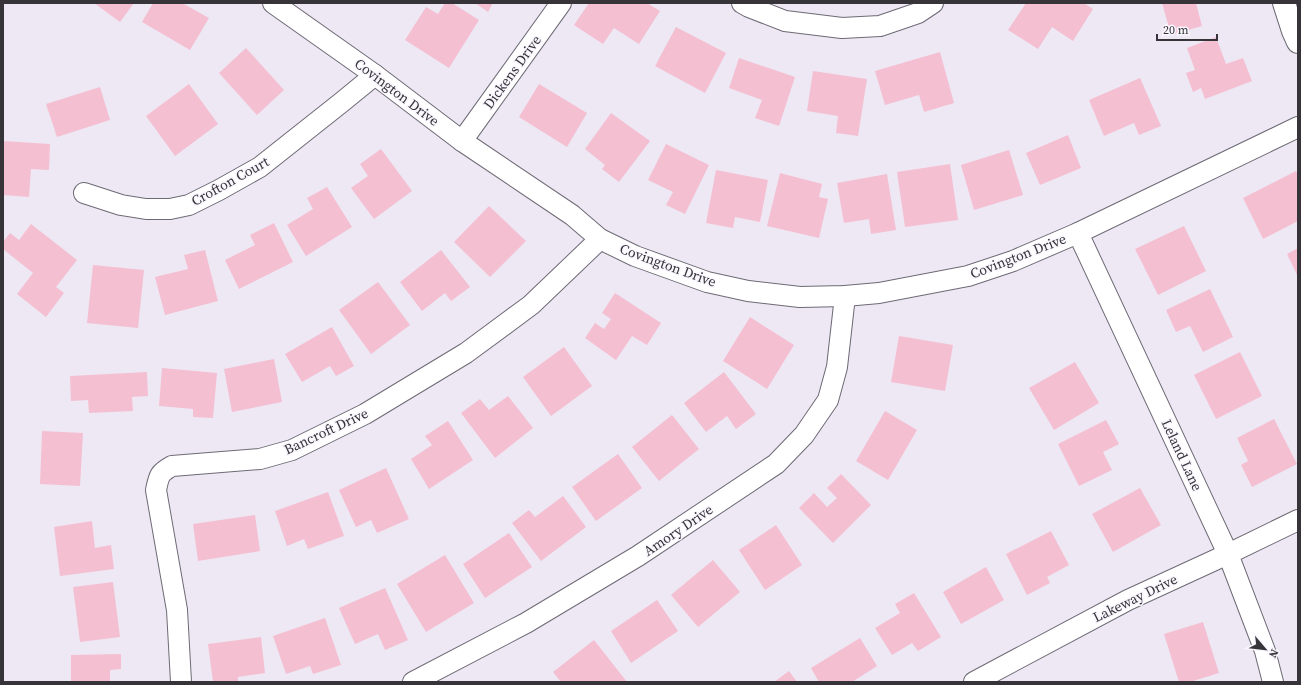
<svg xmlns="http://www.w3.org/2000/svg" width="1301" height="685" viewBox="0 0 1301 685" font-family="'Source Serif 4',serif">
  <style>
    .building { fill: #f5bfd2 }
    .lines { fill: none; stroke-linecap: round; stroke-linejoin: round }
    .minor-casing { stroke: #6e6a75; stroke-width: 22 }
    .tertiary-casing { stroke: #6e6a75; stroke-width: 24 }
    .minor { stroke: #fff; stroke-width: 20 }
    .tertiary { stroke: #fff; stroke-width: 22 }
    .labels { text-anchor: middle; stroke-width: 3; stroke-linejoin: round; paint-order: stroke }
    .street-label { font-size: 14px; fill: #363439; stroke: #f9f6fe }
  </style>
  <rect width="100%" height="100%" fill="#ede8f4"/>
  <!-- building -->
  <g class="building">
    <polygon points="94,3 134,3 120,22"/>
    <polygon points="153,3 182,3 209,18 190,50 142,22"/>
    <polygon points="445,3 452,3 479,20 449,68 405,40 426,7 438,14"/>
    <polygon points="475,3 493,3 488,12"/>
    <polygon points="589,3 647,3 660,11 639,44 614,28 603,44 574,25"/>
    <polygon points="1026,3 1084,3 1093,9 1073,41 1052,27 1038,49 1008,30"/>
    <polygon points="1162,3 1196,3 1202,26 1171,35"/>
    <polygon points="676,27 726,53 705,93 655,66"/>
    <polygon points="1216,37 1226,64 1243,58 1252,81 1205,99 1201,88 1193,92 1186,73 1195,70 1187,48"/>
    <polygon points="246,48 284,90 257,115 219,73"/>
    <polygon points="940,52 954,103 924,112 919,95 885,105 875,71"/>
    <polygon points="739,58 795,77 779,126 755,118 762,100 729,88"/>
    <polygon points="813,71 867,79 858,136 836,133 838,116 807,111"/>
    <polygon points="1140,78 1161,126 1139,135 1134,123 1104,136 1089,100"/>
    <polygon points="189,84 218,124 175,156 146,116"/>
    <polygon points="539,84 587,113 567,147 519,117"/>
    <polygon points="100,87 110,120 57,137 46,104"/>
    <polygon points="611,113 650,141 619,182 602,169 605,165 585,149"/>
    <polygon points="1068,135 1081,168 1040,185 1026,153"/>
    <polygon points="3,141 50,144 49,170 31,169 29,197 3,195"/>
    <polygon points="666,144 709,165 685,214 666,205 673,192 648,180"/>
    <polygon points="381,149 412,191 374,219 351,188 368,176 360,164"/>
    <polygon points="1009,150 1023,195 974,210 961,165"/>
    <polygon points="950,164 958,220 905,227 897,172"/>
    <polygon points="716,170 768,180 760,222 735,217 733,228 706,223"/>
    <polygon points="1296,171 1298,175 1298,221 1263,239 1243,198"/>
    <polygon points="780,173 822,184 819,197 828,199 819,238 767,226"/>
    <polygon points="887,174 896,230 871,234 869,219 844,223 837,183"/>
    <polygon points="327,187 352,227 306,256 287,225 313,209 307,198"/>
    <polygon points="489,206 526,241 490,277 454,242"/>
    <polygon points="274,223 293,262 239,289 225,260 255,245 250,235"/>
    <polygon points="31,224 77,260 56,287 64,293 46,317 17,294 33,273 3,249 3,242 10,233 19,240"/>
    <polygon points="1184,226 1206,271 1158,295 1135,249"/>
    <polygon points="1298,248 1298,277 1287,254"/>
    <polygon points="205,250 218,301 165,315 155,277 188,269 184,255"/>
    <polygon points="441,250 470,287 451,301 445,293 422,311 400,282"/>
    <polygon points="93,265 144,270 138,328 87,323"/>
    <polygon points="378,282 410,325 371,354 339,310"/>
    <polygon points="1210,289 1233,337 1203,352 1190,326 1176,332 1166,310"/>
    <polygon points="615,293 661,323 647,345 632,336 616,360 585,338 595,323 604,329 611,319 602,313"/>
    <polygon points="750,317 794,345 767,389 723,361"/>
    <polygon points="332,327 354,366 336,376 330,366 302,382 285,354"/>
    <polygon points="899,336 953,345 945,391 891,382"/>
    <polygon points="564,347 592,386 551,416 523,377"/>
    <polygon points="1240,352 1262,396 1216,419 1194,375"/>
    <polygon points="274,359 282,402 232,412 224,369"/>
    <polygon points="1075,362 1099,403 1054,430 1029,388"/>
    <polygon points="162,368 217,373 213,418 193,417 193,409 159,406"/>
    <polygon points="147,372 148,396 132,397 133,411 89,413 88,400 71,401 70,376"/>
    <polygon points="724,372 756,414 736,429 727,416 706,432 684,403"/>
    <polygon points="508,396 533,428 495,458 461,413 480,399 489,410"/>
    <polygon points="885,411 917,430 888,480 856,461"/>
    <polygon points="672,415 699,449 659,481 632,447"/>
    <polygon points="1274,419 1297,464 1252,487 1241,465 1248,461 1237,438"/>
    <polygon points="1106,420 1119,444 1103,452 1112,470 1079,486 1058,444"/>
    <polygon points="448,421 473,460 429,489 411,459 432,445 425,436"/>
    <polygon points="42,431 83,433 80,486 40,484"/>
    <polygon points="618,454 642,488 596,521 572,487"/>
    <polygon points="386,468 409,519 377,533 371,520 356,527 339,490"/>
    <polygon points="841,474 871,505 833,543 799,508 814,493 827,507 837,498 827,488"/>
    <polygon points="1140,488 1161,525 1113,552 1092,514"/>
    <polygon points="328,492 344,536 308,549 304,539 287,546 275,511"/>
    <polygon points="563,496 586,527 541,561 512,523 529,510 535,517"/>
    <polygon points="255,515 260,551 198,561 193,524"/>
    <polygon points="92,521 95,548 111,545 114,569 60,576 54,527"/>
    <polygon points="776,525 802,565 765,590 739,550"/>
    <polygon points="1051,531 1069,565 1047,577 1050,583 1027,595 1006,554"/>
    <polygon points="509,533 532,567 485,598 463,564"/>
    <polygon points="445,555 474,603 426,632 397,584"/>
    <polygon points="713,560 740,592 698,627 671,595"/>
    <polygon points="986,567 1004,600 961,624 943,592"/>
    <polygon points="113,582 120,637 80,642 73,587"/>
    <polygon points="385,588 408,640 385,650 378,634 355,644 339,608"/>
    <polygon points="914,593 941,637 918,651 912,643 892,655 875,628 900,613 895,604"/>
    <polygon points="657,600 678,631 631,663 611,631"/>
    <polygon points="325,618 341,665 313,674 310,666 286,674 273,636"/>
    <polygon points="1203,622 1219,673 1190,682 1179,682 1164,634"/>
    <polygon points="261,637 265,673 238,677 238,682 213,682 208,644"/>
    <polygon points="860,638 877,666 852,682 819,682 811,668"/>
    <polygon points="594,640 627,682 561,682 553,672"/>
    <polygon points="121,654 121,669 110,670 110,682 71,682 71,655"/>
    <polygon points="789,671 797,682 774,682"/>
  </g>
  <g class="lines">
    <!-- minor casing -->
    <g class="minor-casing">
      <g id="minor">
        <polyline points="273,3 375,75 462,141 572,215 600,239 635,256 707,282 748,291 800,297 845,296 879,293 968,276 1013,261 1078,233 1298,127"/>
        <polyline points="742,3 749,7 785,21 842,28 880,26 918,13 933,3"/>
        <polyline points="462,141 561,3"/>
        <polyline points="84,193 121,205 146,209 170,209 189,205 219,190 260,167 342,102 375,75"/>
        <polyline points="1078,233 1228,554 1265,651 1273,682"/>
        <path d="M181,682L177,610L156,490C159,476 159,473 172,466L260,459L292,450L365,414L466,353L531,305L600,239"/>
        <polyline points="413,682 526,623 638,556 776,464 804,435 828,400 837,367 845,296"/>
        <polyline points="974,682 1128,600 1228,554 1298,520"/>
      </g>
    </g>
    <!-- tertiary casing -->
    <g class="tertiary-casing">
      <polyline id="tertiary" points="1284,3 1293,31 1298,42"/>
    </g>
    <!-- minor -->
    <use href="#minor" class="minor"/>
    <!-- tertiary -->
    <use href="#tertiary" class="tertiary"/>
  </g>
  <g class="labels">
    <!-- street labels -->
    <g class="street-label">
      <text transform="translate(512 72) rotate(-54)" y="5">Dickens Drive</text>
      <text transform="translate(397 92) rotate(37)" y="5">Covington Drive</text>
      <text transform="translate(230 181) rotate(-29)" y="5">Crofton Court</text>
      <text transform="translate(1018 256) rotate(-21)" y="5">Covington Drive</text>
      <text transform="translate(668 265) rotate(20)" y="5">Covington Drive</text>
      <text transform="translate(326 431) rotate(-25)" y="5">Bancroft Drive</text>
      <text transform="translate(1182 455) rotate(65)" y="5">Leland Lane</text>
      <text transform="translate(678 530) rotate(-34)" y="5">Amory Drive</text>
      <text transform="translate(1135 598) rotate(-26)" y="5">Lakeway Drive</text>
    </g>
  </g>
  <!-- border -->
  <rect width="1301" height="685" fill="none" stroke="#363439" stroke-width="8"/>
  <!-- north arrow -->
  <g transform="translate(1265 649) rotate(118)" stroke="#f9f6fe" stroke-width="3" paint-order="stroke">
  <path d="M0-3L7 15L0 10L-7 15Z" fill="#363439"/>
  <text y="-6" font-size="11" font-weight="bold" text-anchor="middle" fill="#363439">N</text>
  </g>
  <!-- scale -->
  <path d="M1157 34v6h60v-6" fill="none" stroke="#363439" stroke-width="2"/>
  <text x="1163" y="34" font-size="12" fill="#363439" stroke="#f9f6fe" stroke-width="3" paint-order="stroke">20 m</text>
</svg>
